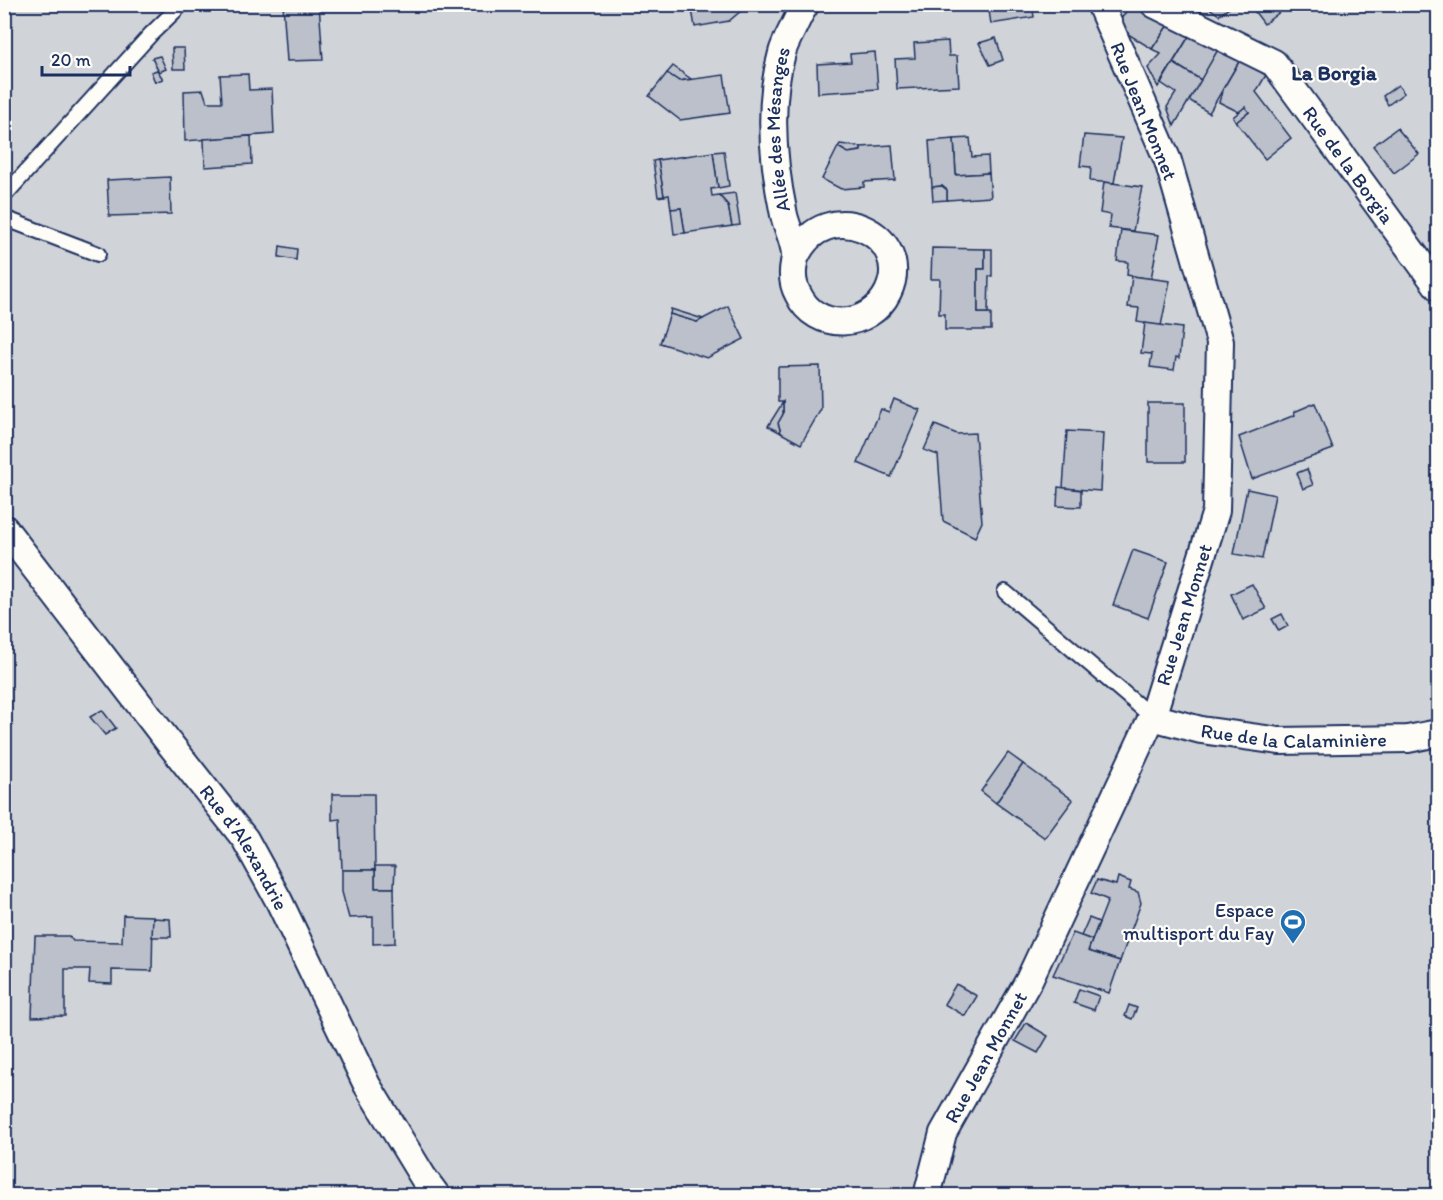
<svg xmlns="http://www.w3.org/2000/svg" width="1443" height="1200" viewBox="0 0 1443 1200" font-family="Itim,sans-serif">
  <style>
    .green { fill: #d0d3d8; stroke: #76819b; stroke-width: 1.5 }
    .building { fill: #bbc0ca; stroke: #1b2f5e; stroke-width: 1.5 }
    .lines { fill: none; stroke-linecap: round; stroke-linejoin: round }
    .service-casing { stroke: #1b2f5e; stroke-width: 18 }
    .minor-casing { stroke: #1b2f5e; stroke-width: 30 }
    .service { stroke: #fdfcf7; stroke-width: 14 }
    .minor { stroke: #fdfcf7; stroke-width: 26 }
    .labels { text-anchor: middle; stroke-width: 4.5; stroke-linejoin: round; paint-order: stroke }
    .street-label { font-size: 20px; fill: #1b2f5e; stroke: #fdfcf7 }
    .poi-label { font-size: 20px; fill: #1b2f5e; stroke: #fdfcf7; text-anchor: end }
    .neighbourhood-label { font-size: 21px; font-weight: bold; fill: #1b2f5e; stroke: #fdfcf7 }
  </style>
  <rect width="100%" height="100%" fill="#f0f0ee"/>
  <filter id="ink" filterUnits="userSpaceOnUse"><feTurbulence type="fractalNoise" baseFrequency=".0167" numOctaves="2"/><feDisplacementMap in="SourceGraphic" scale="12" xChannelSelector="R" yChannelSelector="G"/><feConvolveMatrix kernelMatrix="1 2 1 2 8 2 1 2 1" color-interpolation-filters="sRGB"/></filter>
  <g filter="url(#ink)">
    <!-- green -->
    <polygon class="green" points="5,5 1438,5 1438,1195 5,1196"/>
    <!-- building -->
    <g class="building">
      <polygon points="283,4 319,4 323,60 287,61"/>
      <polygon points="691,4 749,4 729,21 695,27"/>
      <polygon points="988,4 1032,4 1034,17 991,24"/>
      <polygon points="1131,4 1145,8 1170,22 1152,49 1128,34 1121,19"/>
      <polygon points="1204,4 1235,4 1219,15"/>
      <polygon points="1249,4 1283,4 1285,8 1264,24"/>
      <polygon points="1170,22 1191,33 1158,87 1148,68 1161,54 1152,49"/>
      <polygon points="1191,33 1219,48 1201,80 1173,63"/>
      <polygon points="996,38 1003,60 990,65 979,43"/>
      <polygon points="948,41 949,56 957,56 959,86 897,89 895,59 915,58 914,43"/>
      <polygon points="172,48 184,48 185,69 173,69"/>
      <polygon points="1219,48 1240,60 1209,113 1189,100"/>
      <polygon points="875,52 878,89 818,93 817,64 851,62 850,54"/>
      <polygon points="160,56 166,69 159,72 152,58"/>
      <polygon points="1240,60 1266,75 1256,92 1291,138 1265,159 1236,122 1249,112 1245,107 1239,112 1219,102 1223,89"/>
      <polygon points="1173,63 1201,80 1174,126 1167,107 1176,93 1161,83"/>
      <polygon points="673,66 691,79 679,81 667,73"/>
      <polygon points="157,70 163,79 155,82 151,72"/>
      <polygon points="667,73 679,81 724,75 730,113 680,120 649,96"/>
      <polygon points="248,74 249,90 272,89 274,134 185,141 184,91 203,90 207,102 222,102 220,75"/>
      <polygon points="1398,85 1404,93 1388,105 1383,96"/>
      <polygon points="1245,107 1249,112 1236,122 1233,117"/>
      <polygon points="1397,128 1419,154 1394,173 1373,146"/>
      <polygon points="1084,135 1122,138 1114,183 1090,181 1091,167 1080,166"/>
      <polygon points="251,136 252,164 205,167 204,139"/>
      <polygon points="970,138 972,157 988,156 989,173 956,175 954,139"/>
      <polygon points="954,139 956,175 989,173 991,197 947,200 947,190 942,186 932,187 929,141"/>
      <polygon points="840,144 861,147 861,151 848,153 838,147"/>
      <polygon points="892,145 895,180 864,182 864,187 841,189 822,179 838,147 848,153 861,151 861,147"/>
      <polygon points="724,151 729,186 718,188 713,152"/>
      <polygon points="713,152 718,188 711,189 712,196 719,195 728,205 732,226 685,233 681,208 671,209 669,195 664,196 658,160"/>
      <polygon points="658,160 664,196 658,197 653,161"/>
      <polygon points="170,177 171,214 109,216 107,180"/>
      <polygon points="1104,182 1142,187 1133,231 1109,228 1111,215 1100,213"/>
      <polygon points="942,186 947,190 947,200 933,201 932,187"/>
      <polygon points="735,193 740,225 732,226 728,205 719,195"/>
      <polygon points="681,208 685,233 674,234 671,209"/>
      <polygon points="1121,230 1159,235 1151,279 1127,275 1128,262 1117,261"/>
      <polygon points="280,246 297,249 296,260 279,257"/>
      <polygon points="932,248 985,249 985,269 978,269 978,313 991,313 991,330 945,330 945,314 939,314 940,279 931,279"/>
      <polygon points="985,249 992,249 992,276 989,276 988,313 978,313 978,269 985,269"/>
      <polygon points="1132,276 1170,281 1161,326 1137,322 1139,308 1128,307"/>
      <polygon points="728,306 744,339 707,358 660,343 670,314 697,322"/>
      <polygon points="671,309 703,319 697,322 670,314"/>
      <polygon points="1145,323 1182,328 1179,358 1176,357 1174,370 1150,367 1152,354 1141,353"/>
      <polygon points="820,366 821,409 801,444 781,433 778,423 783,414 783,402 778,402 778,367"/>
      <polygon points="894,399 920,410 891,477 858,463 881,409 889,412"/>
      <polygon points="783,402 783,414 778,423 781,433 768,426"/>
      <rect x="1148" y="403" width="37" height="59"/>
      <polygon points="1315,403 1333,449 1252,479 1239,437 1295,415 1294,412"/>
      <polygon points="935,425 957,434 975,433 982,522 975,537 943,521 938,455 924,450"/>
      <polygon points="1067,431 1103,433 1100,491 1063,488"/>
      <polygon points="1307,469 1313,485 1303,489 1297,473"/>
      <polygon points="1058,487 1081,490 1081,507 1057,506"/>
      <polygon points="1247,489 1275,495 1262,559 1234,554"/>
      <polygon points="1133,550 1168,562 1148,618 1113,605"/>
      <polygon points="1252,584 1266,609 1243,620 1231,594"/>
      <polygon points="1282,614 1288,626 1279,631 1272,619"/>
      <polygon points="102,710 116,728 105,735 90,717"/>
      <polygon points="1008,753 1023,764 996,803 981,791"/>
      <polygon points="1023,764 1073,800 1045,838 996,803"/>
      <polygon points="332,794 374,794 375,870 342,870 340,819 332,820"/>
      <polygon points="375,866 395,866 394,888 375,888"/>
      <polygon points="342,870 375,870 375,888 394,888 395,943 373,944 373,917 349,918 342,892"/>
      <polygon points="1118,877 1131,882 1129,889 1138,892 1141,903 1120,961 1088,951 1108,900 1091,893 1097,880 1116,885"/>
      <polygon points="123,915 153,916 152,971 112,970 112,984 89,983 90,969 65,969 65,1016 32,1017 35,936 69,936 73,941 122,942"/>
      <polygon points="153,918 170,919 171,937 152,937"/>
      <polygon points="1089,918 1099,922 1092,940 1081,936"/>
      <polygon points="1073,933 1092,940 1088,951 1120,961 1109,993 1053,975"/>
      <polygon points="956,984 977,996 965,1016 944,1004"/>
      <polygon points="1079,989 1099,996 1094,1010 1074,1003"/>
      <polygon points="1129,1005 1137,1008 1132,1019 1125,1016"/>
      <polygon points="1026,1023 1048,1036 1038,1053 1015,1041"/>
    </g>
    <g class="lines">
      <!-- service casing -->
      <g class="service-casing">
        <g id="service">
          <polyline points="4,196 151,34 182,4"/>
          <polyline points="4,218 98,254"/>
          <polyline points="1005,592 1152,717"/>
        </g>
      </g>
      <!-- minor casing -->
      <g class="minor-casing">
        <g id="minor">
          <path id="s1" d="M1154,4L1274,63L1438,287"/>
          <path id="s2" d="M796,256C826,192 915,235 888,292C870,329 816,333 798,294C793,285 792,273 794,263C794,260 796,258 795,254C794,241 787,228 784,215C773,163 767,105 782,53C784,45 789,36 793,28C797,20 800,12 806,4"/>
          <path id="s3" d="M4,528L170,744L245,839L279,901L367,1085L423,1177L437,1196"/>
          <path id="s4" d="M1152,717L1201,730L1279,741L1408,739L1438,733"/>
          <path id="s5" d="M927,1196L943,1133L1029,980L1152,717L1216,511L1220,342L1168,161L1100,4"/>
        </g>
      </g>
      <!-- service -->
      <use href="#service" class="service"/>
      <!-- minor -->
      <use href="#minor" class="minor"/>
    </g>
  </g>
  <!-- icons -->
  <defs>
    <g id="stadium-pin" transform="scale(1.35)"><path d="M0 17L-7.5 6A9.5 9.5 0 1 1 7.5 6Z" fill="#1f6fb2" stroke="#fdfcf7"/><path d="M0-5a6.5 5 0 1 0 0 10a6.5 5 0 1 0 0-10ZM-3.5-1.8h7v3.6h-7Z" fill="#fff"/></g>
  </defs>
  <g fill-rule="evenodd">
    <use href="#stadium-pin" x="1293" y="922"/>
  </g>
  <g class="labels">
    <!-- street labels -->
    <g class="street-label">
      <text transform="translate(1144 111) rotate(68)" y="7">Rue Jean Monnet</text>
      <text dy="7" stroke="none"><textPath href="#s2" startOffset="438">Allée des Mésanges</textPath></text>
      <text dy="7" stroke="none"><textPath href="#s1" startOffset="260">Rue de la Borgia</textPath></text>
      <text dy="7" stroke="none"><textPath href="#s5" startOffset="638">Rue Jean Monnet</textPath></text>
      <text dy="7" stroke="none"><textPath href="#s4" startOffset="144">Rue de la Calaminière</textPath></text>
      <text dy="7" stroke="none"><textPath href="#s3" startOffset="400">Rue d’Alexandrie</textPath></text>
      <text dy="7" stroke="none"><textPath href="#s5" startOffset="152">Rue Jean Monnet</textPath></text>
    </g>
    <!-- poi labels -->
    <g class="poi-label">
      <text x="1274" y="917">Espace<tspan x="1274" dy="23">multisport du Fay</tspan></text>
    </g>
    <!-- neighbourhood labels -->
    <g class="neighbourhood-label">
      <text x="1334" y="80">La Borgia</text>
    </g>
  </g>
  <!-- margin -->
  <rect width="1443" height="1200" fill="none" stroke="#fdfcf7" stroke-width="24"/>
  <rect x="12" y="12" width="1419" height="1176" fill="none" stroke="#1b2f5e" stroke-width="2" filter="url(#ink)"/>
  <!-- scale -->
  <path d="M42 66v9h88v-9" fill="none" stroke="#1b2f5e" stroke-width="3"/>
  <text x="51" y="66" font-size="18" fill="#1b2f5e" stroke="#fdfcf7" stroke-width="4.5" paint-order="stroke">20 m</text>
</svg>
